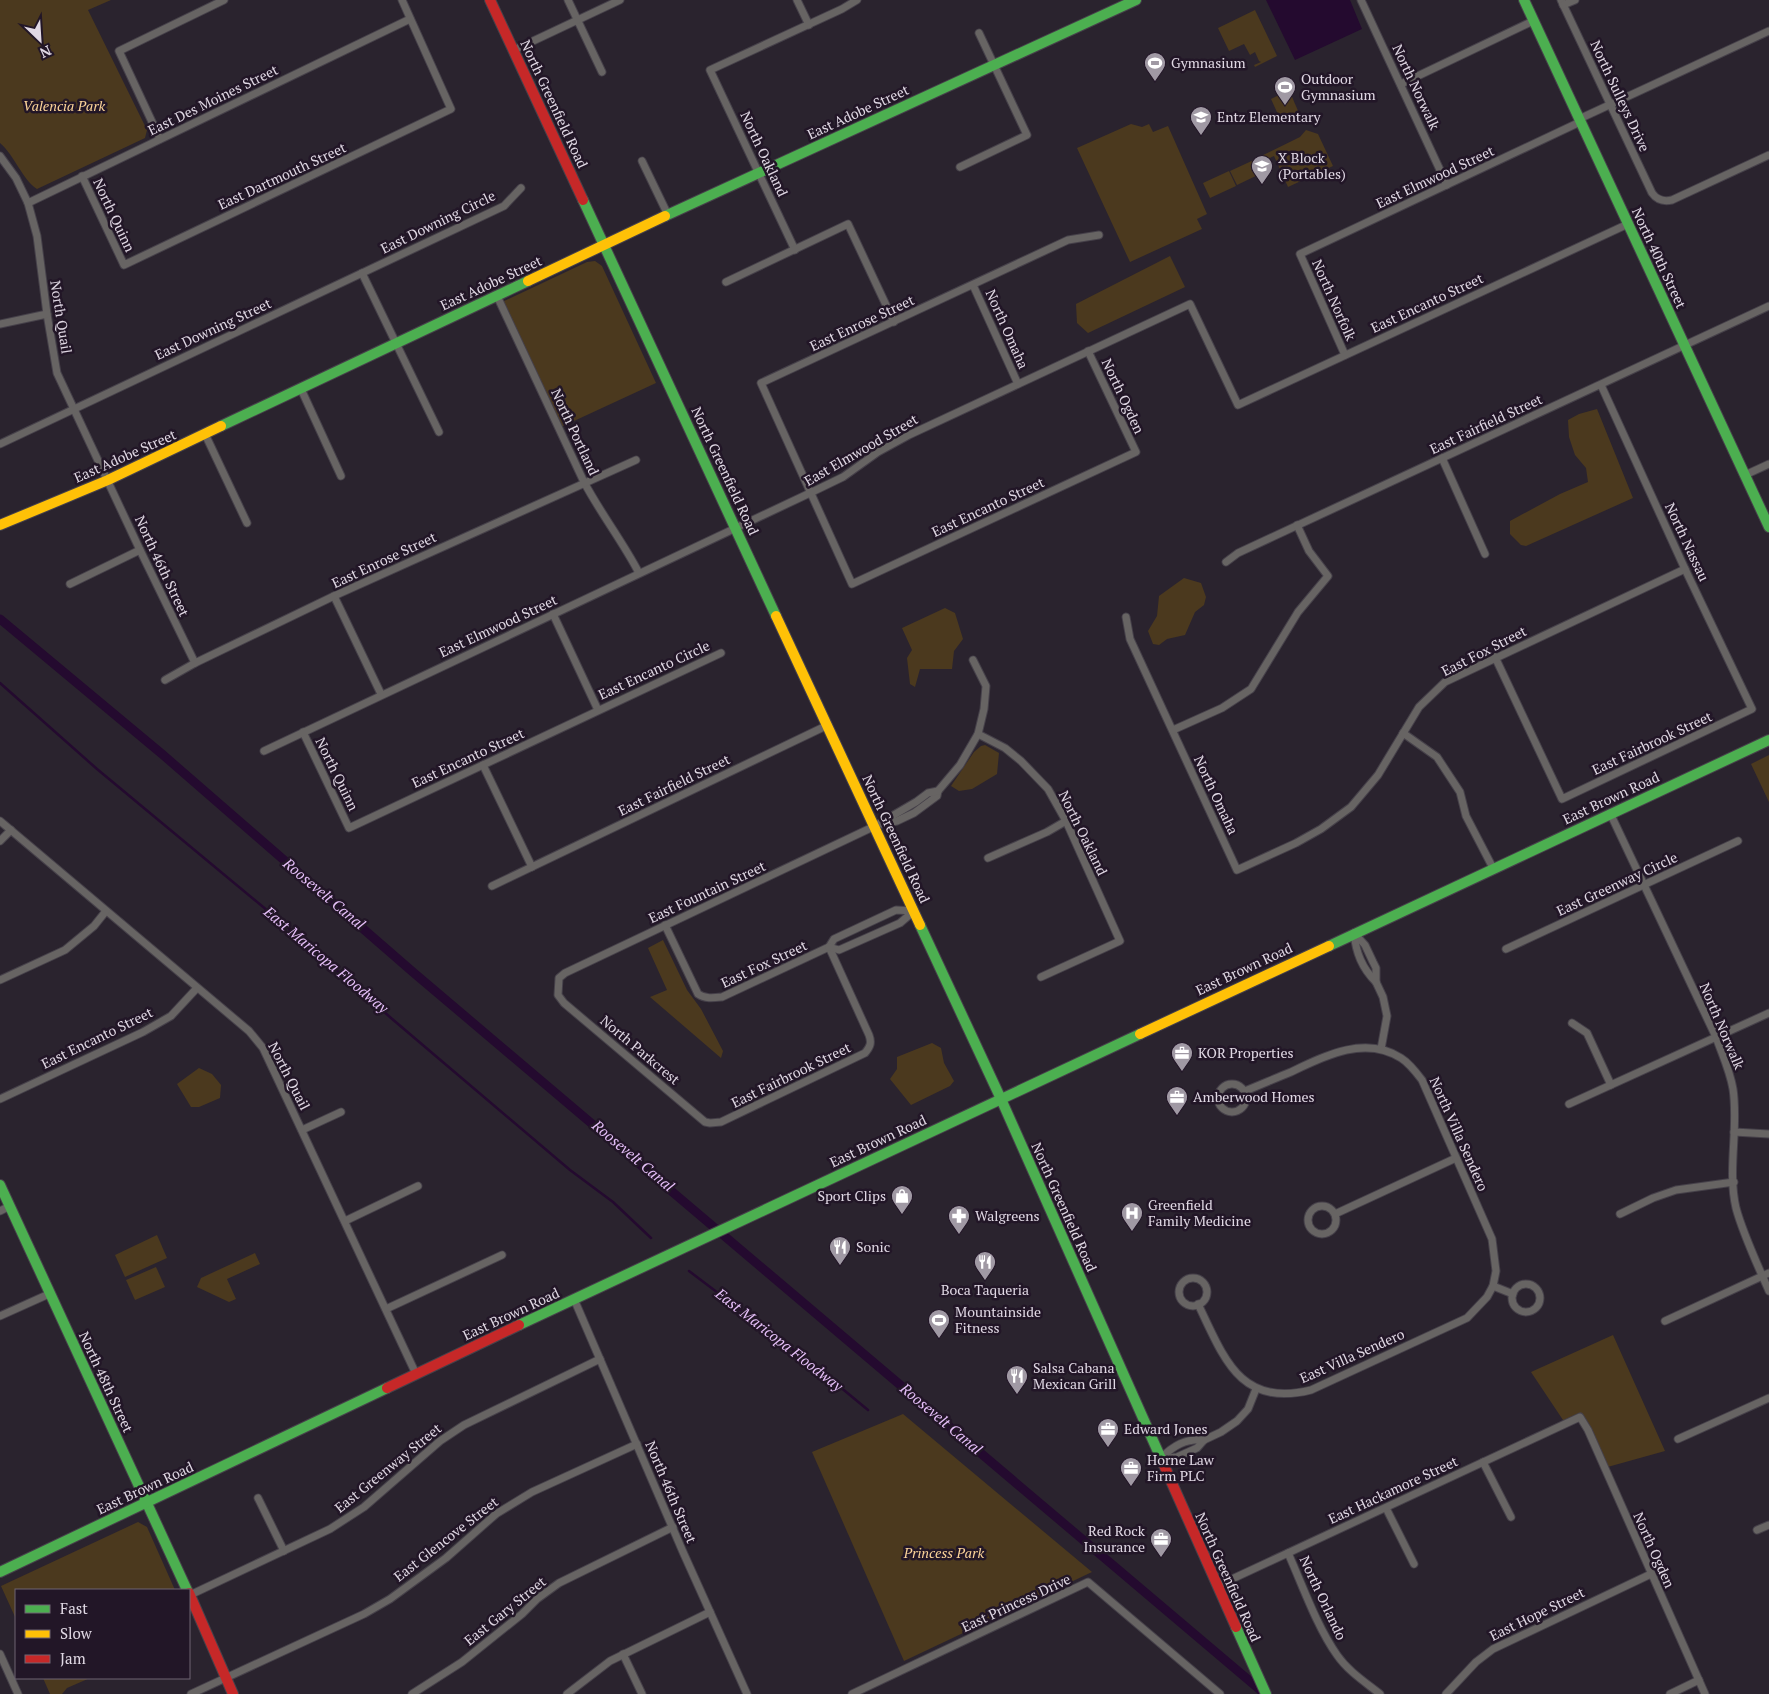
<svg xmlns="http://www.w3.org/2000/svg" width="1769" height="1694" viewBox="0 0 1769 1694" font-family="'PT Serif',serif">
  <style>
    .green { fill: #4b391e }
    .water { fill: #240a2f }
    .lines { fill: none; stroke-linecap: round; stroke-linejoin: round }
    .stream { stroke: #240a2f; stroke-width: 2.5 }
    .canal { stroke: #240a2f; stroke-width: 9 }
    .street-casing { stroke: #46414a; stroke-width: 9 }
    .fast-casing { stroke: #46414a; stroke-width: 12 }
    .slow-casing { stroke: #46414a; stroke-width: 12 }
    .jam-casing { stroke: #46414a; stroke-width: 12 }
    .street { stroke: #676463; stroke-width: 7 }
    .fast { stroke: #4caf50; stroke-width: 10 }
    .slow { stroke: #ffc107; stroke-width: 10 }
    .jam { stroke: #c62828; stroke-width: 10 }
    .labels { text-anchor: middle; stroke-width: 5; stroke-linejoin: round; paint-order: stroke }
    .poi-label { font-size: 14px; fill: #e0d8e4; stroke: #221627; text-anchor: start }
    .street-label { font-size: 14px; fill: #e0d8e4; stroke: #221627 }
    .park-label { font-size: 14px; font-style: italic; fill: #fcd499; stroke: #221627 }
    .water-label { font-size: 15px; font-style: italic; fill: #e5bff8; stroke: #221627 }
  </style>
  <rect width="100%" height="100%" fill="#2a232e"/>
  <!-- green -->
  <g class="green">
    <path d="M0,0H111L88,10L147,130L145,138L37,189C22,179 15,156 0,143Z"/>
    <polygon points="1255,10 1277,56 1255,67 1254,65 1261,62 1259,61 1255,52 1250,55 1244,44 1229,51 1218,28"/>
    <polygon points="1289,90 1299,113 1281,121 1271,99"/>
    <polygon points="1131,124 1142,127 1149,124 1153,132 1168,126 1207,214 1197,219 1202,229 1130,262 1077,148"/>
    <polygon points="1306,130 1318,134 1333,166 1288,187 1274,156 1261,162 1259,157 1300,137"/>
    <polygon points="1256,159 1262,173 1237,185 1230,171"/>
    <polygon points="1229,171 1236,186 1210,198 1203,183"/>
    <polygon points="1170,256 1185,287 1088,333 1077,323 1076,304"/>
    <polygon points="595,261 602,266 656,383 561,427 502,302 587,262"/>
    <polygon points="1597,409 1633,498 1526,546 1521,545 1510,534 1510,521 1560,494 1588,482 1586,468 1575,455 1569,437 1568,420 1579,414"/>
    <polygon points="1184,578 1201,583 1206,597 1204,605 1195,612 1185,635 1167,639 1159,645 1153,644 1148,631 1157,616 1159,596"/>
    <polygon points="945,608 955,613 963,639 954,651 952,669 920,669 915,687 910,684 907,658 912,650 902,628"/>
    <polygon points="985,745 999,753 997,774 972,789 959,791 951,786 974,752 981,746"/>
    <polygon points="1769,755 1769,802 1751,764"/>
    <polygon points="663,940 687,990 701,1009 723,1051 721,1058 650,997 667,990 648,948"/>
    <polygon points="932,1043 941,1048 944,1063 954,1081 950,1086 911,1105 890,1079 897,1069 897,1057"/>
    <polygon points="199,1068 212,1074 221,1085 220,1098 199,1107 191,1107 177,1084"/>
    <polygon points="157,1235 167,1258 125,1277 115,1255"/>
    <polygon points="255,1253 260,1264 227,1279 236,1299 229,1302 197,1287 201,1278"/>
    <polygon points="156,1267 165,1287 135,1300 126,1280"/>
    <polygon points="1613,1335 1665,1451 1604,1468 1580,1418 1565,1423 1531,1372"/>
    <polygon points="903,1414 1092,1572 904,1661 812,1452"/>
    <polygon points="138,1522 147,1527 175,1590 16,1590 16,1619 1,1586"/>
    <polygon points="43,1678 90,1678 67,1688 62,1694 50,1694"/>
  </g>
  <!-- water -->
  <polygon class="water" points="1266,0 1350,0 1362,29 1295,60"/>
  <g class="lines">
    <!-- stream -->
    <g class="stream">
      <polyline points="0,683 97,769 292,931 391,1018 570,1170 613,1202 651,1238"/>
      <polyline points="689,1271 816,1367 868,1410"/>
    </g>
    <!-- canal -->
    <polyline class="canal" points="0,619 162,754 414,973 1265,1694"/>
    <!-- street casing -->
    <g class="street-casing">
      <g id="street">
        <polyline points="568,0 602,72"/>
        <polyline points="797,0 809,25"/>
        <polyline points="1361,0 1447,185"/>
        <path d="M1561,0L1652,193C1657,200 1663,202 1672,200L1769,155"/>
        <polyline points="1563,5 1575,0"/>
        <polyline points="514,50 620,0"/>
        <polyline points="1401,84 1533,21"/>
        <polyline points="1579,119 1769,31"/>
        <polyline points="160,139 119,51 224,0"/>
        <polyline points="0,156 16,178 28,203 37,236 47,314 57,373 140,550 195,663"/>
        <polyline points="642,161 668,215"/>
        <polyline points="960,167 1027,135 979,33"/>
        <polyline points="82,176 124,265 451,109 402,0"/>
        <polyline points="28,203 410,19"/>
        <polyline points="795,250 710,70 842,9 857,0"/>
        <polyline points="362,273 439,432"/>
        <polyline points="726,282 848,224 894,322"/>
        <polyline points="973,285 1018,384"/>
        <path d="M497,296L584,482C601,514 623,542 639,573"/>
        <polyline points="0,324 47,314"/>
        <polyline points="1088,351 1136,452 852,584 761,383 1068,240 1099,235"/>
        <polyline points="1345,355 1300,254 1580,122"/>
        <polyline points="301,389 341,476"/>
        <polyline points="205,434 247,523"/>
        <polyline points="0,444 504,206 521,188"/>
        <polyline points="1442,458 1485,554"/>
        <polyline points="1745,475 1769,464"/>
        <polyline points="1226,562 1238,553 1769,306"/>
        <polyline points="70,584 140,550"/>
        <polyline points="334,596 381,694"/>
        <polyline points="553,614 598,710"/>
        <polyline points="1126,617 1130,639 1237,870 1296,843 1321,829 1351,807 1378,775 1419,707 1445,682 1685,569"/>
        <polyline points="1495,657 1562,799 1752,709 1685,569 1601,385"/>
        <polyline points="165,680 195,663 334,596 636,460"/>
        <polyline points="1173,730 1222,708 1251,689 1298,612 1328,576 1309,551 1297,525"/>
        <polyline points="303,732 349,828 721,653"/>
        <polyline points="1403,733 1437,757 1460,792 1466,816 1493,868"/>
        <polyline points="978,734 1005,748 1021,761 1048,789 1066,821 1120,941 1041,977"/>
        <polyline points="264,751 810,493 843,477 878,452 909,435 1190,304 1238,405 1628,224"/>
        <polyline points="483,765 532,867"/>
        <path d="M1610,813L1716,1037C1722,1054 1730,1071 1733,1089C1739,1128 1727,1169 1736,1208C1743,1234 1758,1266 1769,1291"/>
        <polyline points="0,821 249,1031 263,1048 416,1374"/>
        <polyline points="881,824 897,821 914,813 937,796 938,791 960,765 978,734 984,709 986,686 973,660"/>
        <polyline points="0,841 11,830"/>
        <polyline points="988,858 1047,832 1066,821"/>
        <polyline points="492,886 828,725"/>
        <path d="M665,925L698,994C705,999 713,998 722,997L829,947L834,939L896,910L914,911"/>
        <polyline points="1354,933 1365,945 1373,962 1376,968 1376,982 1383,997 1387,1016 1381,1049"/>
        <path d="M1354,933C1356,953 1362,968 1376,982"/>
        <path d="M829,947L869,1035C872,1043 870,1047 865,1053L721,1122L710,1123L705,1122L564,1003L558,995L559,978L565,973L875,826L916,802L928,793L938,791"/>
        <polyline points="829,947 839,950 900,923 914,911"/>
        <polyline points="1506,949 1738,841"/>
        <polyline points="0,980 65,950 94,926 106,911"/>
        <polyline points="1572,1023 1587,1033 1611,1085"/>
        <circle cx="1232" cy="1098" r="14"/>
        <polyline points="0,1099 143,1032 171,1016 197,988"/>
        <polyline points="1569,1104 1769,1013"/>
        <polyline points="302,1130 341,1112"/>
        <polyline points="1734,1132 1769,1134"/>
        <circle cx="1322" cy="1220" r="14"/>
        <polyline points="0,1211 10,1206"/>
        <polyline points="1335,1214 1456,1158"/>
        <polyline points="1620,1214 1653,1198 1676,1190 1734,1182"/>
        <polyline points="345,1221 418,1186"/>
        <circle cx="1193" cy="1292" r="14"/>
        <circle cx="1526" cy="1298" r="14"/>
        <polyline points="1493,1286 1513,1294"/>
        <polyline points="574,1299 683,1552 747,1694"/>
        <path d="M1198,1304C1224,1358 1240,1408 1311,1390L1467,1318L1487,1297L1493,1286L1496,1271L1492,1239L1422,1080C1416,1072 1409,1063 1401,1058C1365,1035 1324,1056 1291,1072C1276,1078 1260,1085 1245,1091"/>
        <polyline points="386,1309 502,1255"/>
        <polyline points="0,1316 49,1294"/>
        <polyline points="1665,1321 1769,1273"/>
        <polyline points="1678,1439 1769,1398"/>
        <path d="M1161,1458C1173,1446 1186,1438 1204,1440"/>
        <polyline points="1160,1459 1177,1457 1197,1448 1204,1440 1221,1432 1237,1421 1248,1409 1256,1389"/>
        <polyline points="1483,1462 1511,1517"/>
        <polyline points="258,1498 284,1551"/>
        <polyline points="1386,1508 1414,1564"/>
        <polyline points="1757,1530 1769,1525"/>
        <path d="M1288,1553C1302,1584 1317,1627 1337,1655C1348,1671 1365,1682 1380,1694"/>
        <polyline points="1217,1586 1580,1417 1588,1430 1705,1694"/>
        <polyline points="190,1595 330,1529 364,1507 440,1441 464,1425 600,1359"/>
        <polyline points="0,1654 18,1694"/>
        <polyline points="623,1654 642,1694"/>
        <polyline points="191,1694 364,1614 390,1599 446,1558 496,1514 532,1492 637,1444"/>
        <polyline points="412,1694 462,1662 522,1614 537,1599 559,1583 673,1527"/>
        <polyline points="567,1694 610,1661 710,1612"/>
        <polyline points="852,1694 1088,1582 1220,1694"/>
        <polyline points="1446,1694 1476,1662 1493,1649 1651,1574"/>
        <polyline points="1670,1694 1699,1680"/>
      </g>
    </g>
    <!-- fast casing -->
    <g class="fast-casing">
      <g id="fast">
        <polyline points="1524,0 1769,527"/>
        <polyline points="583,200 776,616"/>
        <polyline points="665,216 1136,0"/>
        <polyline points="221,426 528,281"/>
        <polyline points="920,925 1001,1099 1163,1463"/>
        <polyline points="1329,946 1769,740"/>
        <polyline points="0,1185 187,1590"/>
        <polyline points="519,1325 1140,1034"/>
        <polyline points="0,1572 387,1388"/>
        <polyline points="1236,1627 1266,1694"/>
      </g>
    </g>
    <!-- slow casing -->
    <g class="slow-casing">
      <g id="slow">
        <polyline points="528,281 665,216"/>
        <polyline points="0,525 108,480 221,426"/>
        <polyline points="776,616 920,925"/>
        <polyline points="1140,1034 1329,946"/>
      </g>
    </g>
    <!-- jam casing -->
    <g class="jam-casing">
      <g id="jam">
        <polyline points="490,0 583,200"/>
        <polyline points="387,1388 519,1325"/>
        <polyline points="1163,1463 1236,1627"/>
        <polyline points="189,1593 233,1694"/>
      </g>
    </g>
    <!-- street -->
    <use href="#street" class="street"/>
    <!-- fast -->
    <use href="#fast" class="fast"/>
    <!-- slow -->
    <use href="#slow" class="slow"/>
    <!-- jam -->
    <use href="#jam" class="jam"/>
  </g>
  <!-- icons -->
  <defs>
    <g id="stadium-pin" transform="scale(1.125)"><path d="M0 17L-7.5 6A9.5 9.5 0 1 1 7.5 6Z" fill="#a099a4" stroke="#221627"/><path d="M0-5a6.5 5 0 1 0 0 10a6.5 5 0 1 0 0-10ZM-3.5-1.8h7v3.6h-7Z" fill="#fff"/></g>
    <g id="school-pin" transform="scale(1.125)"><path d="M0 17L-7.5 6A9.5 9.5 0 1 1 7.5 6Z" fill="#a099a4" stroke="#221627"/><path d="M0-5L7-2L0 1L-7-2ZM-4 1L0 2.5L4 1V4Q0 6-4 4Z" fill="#fff"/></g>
    <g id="office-pin" transform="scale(1.125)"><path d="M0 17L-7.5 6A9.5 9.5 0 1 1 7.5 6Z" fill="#a099a4" stroke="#221627"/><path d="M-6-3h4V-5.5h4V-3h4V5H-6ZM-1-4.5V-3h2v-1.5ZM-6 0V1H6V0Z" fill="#fff"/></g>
    <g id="shop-pin" transform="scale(1.125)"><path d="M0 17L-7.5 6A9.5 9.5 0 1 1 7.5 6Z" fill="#a099a4" stroke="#221627"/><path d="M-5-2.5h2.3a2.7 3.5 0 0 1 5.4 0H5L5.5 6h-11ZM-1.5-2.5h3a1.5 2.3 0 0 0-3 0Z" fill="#fff"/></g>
    <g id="hospital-pin" transform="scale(1.125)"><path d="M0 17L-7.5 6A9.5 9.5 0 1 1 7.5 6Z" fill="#a099a4" stroke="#221627"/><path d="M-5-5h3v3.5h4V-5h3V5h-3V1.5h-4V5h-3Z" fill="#fff"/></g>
    <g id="pharmacy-pin" transform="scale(1.125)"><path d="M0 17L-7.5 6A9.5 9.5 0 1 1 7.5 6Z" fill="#a099a4" stroke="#221627"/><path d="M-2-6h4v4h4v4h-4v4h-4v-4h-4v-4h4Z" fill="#fff"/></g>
    <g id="restaurant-pin" transform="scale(1.125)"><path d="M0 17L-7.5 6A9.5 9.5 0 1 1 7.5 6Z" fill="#a099a4" stroke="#221627"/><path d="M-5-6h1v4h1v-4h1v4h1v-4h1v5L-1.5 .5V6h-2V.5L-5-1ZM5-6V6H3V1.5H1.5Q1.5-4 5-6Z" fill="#fff"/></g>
  </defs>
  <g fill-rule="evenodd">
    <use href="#stadium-pin" x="1155" y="63"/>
    <use href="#stadium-pin" x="1285" y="87"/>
    <use href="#school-pin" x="1201" y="117"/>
    <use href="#school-pin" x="1262" y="166"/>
    <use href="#office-pin" x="1182" y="1053"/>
    <use href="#office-pin" x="1177" y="1097"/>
    <use href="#shop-pin" x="902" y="1196"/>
    <use href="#hospital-pin" x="1132" y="1213"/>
    <use href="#pharmacy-pin" x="959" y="1216"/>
    <use href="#restaurant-pin" x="840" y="1247"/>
    <use href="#restaurant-pin" x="985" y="1262"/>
    <use href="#stadium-pin" x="939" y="1320"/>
    <use href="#restaurant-pin" x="1017" y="1376"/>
    <use href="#office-pin" x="1108" y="1429"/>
    <use href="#office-pin" x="1131" y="1468"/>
    <use href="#office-pin" x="1161" y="1539"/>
  </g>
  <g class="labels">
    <!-- poi labels -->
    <g class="poi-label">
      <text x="1171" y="68">Gymnasium</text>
      <text x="1301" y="84">Outdoor<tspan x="1301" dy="16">Gymnasium</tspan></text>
      <text x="1217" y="122">Entz Elementary</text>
      <text x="1278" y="163">X Block<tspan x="1278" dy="16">(Portables)</tspan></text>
      <text x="1198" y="1058">KOR Properties</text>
      <text x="1193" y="1102">Amberwood Homes</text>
      <text x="886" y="1201" text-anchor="end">Sport Clips</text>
      <text x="1148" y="1210">Greenfield<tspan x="1148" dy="16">Family Medicine</tspan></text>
      <text x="975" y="1221">Walgreens</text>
      <text x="856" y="1252">Sonic</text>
      <text x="985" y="1295" text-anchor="middle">Boca Taqueria</text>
      <text x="955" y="1317">Mountainside<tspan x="955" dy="16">Fitness</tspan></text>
      <text x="1033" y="1373">Salsa Cabana<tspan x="1033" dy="16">Mexican Grill</tspan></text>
      <text x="1124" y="1434">Edward Jones</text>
      <text x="1147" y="1465">Horne Law<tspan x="1147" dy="16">Firm PLC</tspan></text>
      <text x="1145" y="1536" text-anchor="end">Red Rock<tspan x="1145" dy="16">Insurance</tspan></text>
    </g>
    <!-- street labels -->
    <g class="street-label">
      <text transform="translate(1416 87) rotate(65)" y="5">North Norwalk</text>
      <text transform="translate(1620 96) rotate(65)" y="5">North Sulleys Drive</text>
      <text transform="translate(213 100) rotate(-26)" y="5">East Des Moines Street</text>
      <text transform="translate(554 104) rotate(65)" y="5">North Greenfield Road</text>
      <text transform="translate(858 112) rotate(-25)" y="5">East Adobe Street</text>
      <text transform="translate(764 154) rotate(65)" y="5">North Oakland</text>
      <text transform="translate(282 176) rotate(-25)" y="5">East Dartmouth Street</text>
      <text transform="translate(1435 177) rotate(-25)" y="5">East Elmwood Street</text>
      <text transform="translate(114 215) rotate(65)" y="5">North Quinn</text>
      <text transform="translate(438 222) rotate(-26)" y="5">East Downing Circle</text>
      <text transform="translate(1659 258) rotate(65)" y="5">North 40th Street</text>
      <text transform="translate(491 283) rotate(-25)" y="5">East Adobe Street</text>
      <text transform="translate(1334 300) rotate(66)" y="5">North Norfolk</text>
      <text transform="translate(1427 303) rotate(-25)" y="5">East Encanto Street</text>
      <text transform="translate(61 317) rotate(81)" y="5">North Quail</text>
      <text transform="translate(862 323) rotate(-25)" y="5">East Enrose Street</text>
      <text transform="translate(213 329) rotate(-25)" y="5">East Downing Street</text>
      <text transform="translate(1007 329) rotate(66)" y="5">North Omaha</text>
      <text transform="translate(1123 396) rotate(65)" y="5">North Ogden</text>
      <text transform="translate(1486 424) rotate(-25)" y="5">East Fairfield Street</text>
      <text transform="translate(575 432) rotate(65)" y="5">North Portland</text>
      <text transform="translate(861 450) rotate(-30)" y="5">East Elmwood Street</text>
      <text transform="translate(125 456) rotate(-24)" y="5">East Adobe Street</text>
      <text transform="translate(725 471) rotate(65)" y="5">North Greenfield Road</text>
      <text transform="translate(988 507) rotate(-25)" y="5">East Encanto Street</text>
      <text transform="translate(1687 542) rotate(65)" y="5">North Nassau</text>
      <text transform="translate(384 560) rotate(-25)" y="5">East Enrose Street</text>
      <text transform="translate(162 566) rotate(65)" y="5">North 46th Street</text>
      <text transform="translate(498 626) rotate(-25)" y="5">East Elmwood Street</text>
      <text transform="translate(1484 651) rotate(-27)" y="5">East Fox Street</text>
      <text transform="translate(654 670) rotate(-25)" y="5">East Encanto Circle</text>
      <text transform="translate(1652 743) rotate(-25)" y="5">East Fairbrook Street</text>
      <text transform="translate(468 758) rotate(-25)" y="5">East Encanto Street</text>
      <text transform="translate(337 774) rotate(64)" y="5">North Quinn</text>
      <text transform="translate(674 785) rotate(-26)" y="5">East Fairfield Street</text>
      <text transform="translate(1216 795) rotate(65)" y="5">North Omaha</text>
      <text transform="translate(1611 798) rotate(-25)" y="5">East Brown Road</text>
      <text transform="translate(1083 833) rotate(64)" y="5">North Oakland</text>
      <text transform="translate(896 839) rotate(65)" y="5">North Greenfield Road</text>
      <text transform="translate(1617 884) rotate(-25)" y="5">East Greenway Circle</text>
      <text transform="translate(707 892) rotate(-25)" y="5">East Fountain Street</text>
      <text transform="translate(764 964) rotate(-25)" y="5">East Fox Street</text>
      <text transform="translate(1244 969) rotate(-25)" y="5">East Brown Road</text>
      <text transform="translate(1722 1026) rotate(67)" y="5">North Norwalk</text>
      <text transform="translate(97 1038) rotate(-26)" y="5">East Encanto Street</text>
      <text transform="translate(640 1050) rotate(40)" y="5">North Parkcrest</text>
      <text transform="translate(791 1075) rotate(-26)" y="5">East Fairbrook Street</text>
      <text transform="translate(289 1076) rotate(63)" y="5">North Quail</text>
      <text transform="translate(1459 1134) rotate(66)" y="5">North Villa Sendero</text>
      <text transform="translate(878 1141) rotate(-25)" y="5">East Brown Road</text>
      <text transform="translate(1064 1207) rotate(66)" y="5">North Greenfield Road</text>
      <text transform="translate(511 1314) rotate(-25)" y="5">East Brown Road</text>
      <text transform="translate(1352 1356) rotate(-24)" y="5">East Villa Sendero</text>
      <text transform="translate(106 1382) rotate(65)" y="5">North 48th Street</text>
      <text transform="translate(388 1468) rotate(-39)" y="5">East Greenway Street</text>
      <text transform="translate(145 1488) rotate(-25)" y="5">East Brown Road</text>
      <text transform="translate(1393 1490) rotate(-25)" y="5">East Hackamore Street</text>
      <text transform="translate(671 1492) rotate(67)" y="5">North 46th Street</text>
      <text transform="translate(446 1539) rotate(-38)" y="5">East Glencove Street</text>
      <text transform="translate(1654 1550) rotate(66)" y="5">North Ogden</text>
      <text transform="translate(1228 1577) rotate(66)" y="5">North Greenfield Road</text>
      <text transform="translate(1323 1598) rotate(65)" y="5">North Orlando</text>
      <text transform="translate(1016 1603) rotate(-25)" y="5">East Princess Drive</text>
      <text transform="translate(505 1611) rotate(-39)" y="5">East Gary Street</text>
      <text transform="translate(1537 1614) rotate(-26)" y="5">East Hope Street</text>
    </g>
    <!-- park labels -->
    <g class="park-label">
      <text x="64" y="111">Valencia Park</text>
      <text x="944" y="1558">Princess Park</text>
    </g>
    <!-- water labels -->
    <g class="water-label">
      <text transform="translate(324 894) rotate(40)" y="5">Roosevelt Canal</text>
      <text transform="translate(326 960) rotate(40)" y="5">East Maricopa Floodway</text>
      <text transform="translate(633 1156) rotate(40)" y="5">Roosevelt Canal</text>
      <text transform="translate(779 1340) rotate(38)" y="5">East Maricopa Floodway</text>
      <text transform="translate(941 1419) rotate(40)" y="5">Roosevelt Canal</text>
    </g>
  </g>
  <!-- legend -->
  <rect x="15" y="1589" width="175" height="90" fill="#221627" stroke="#6e6473"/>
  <rect x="25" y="1605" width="25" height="8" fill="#4caf50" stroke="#6e6473"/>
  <text x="60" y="1614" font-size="15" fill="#e0d8e4">Fast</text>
  <rect x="25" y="1630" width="25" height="8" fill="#ffc107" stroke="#6e6473"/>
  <text x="60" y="1639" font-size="15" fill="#e0d8e4">Slow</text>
  <rect x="25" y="1655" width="25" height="8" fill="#c62828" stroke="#6e6473"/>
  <text x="60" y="1664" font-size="15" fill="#e0d8e4">Jam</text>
  <!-- north arrow -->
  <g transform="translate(40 40) rotate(155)" stroke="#221627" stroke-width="4" paint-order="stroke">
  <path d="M0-4L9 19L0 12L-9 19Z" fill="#e0d8e4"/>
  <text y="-8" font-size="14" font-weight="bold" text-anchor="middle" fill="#e0d8e4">N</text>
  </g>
</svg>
